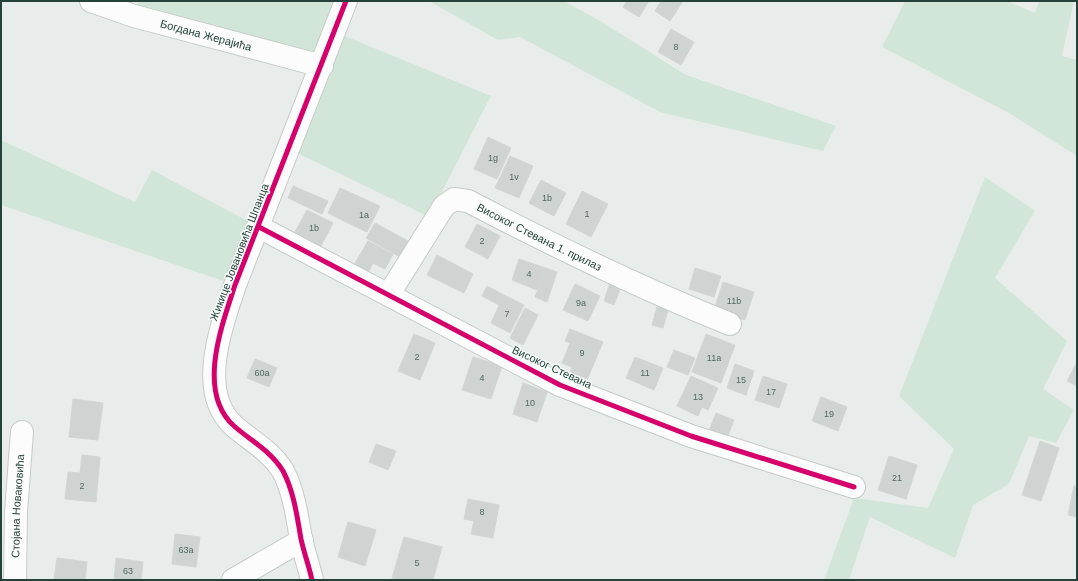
<svg xmlns="http://www.w3.org/2000/svg" width="1078" height="581" viewBox="0 0 1078 581" font-family="Helvetica,sans-serif">
  <style>
    .green { fill: #d1e6d8 }
    .building { fill: #cfd4d2; stroke: #d1d6d4 }
    .lines { fill: none; stroke-linecap: round; stroke-linejoin: round }
    .minor-casing { stroke: #c5cac8; stroke-width: 24 }
    .minor { stroke: #fcfcfc; stroke-width: 22 }
    .cycleway-casing { stroke: #f7fbf9; stroke-width: 8 }
    .cycleway { stroke: #d6006c; stroke-width: 5 }
    .labels { text-anchor: middle; stroke-width: 3; stroke-linejoin: round; paint-order: stroke }
    .number-label { font-size: 9px; fill: #506761 }
    .street-label { font-size: 11px; fill: #24423a; stroke: #f7fbf9 }
  </style>
  <rect width="100%" height="100%" fill="#e8edeb"/>
  <!-- green -->
  <g class="green">
    <polygon points="139,1 347,1 335,32 491,96 429,217 289,149 321,66 134,16"/>
    <polygon points="429,1 564,1 602,22 686,75 836,126 823,151 660,112 520,37 498,40"/>
    <polygon points="905,1 1007,1 1035,13 1039,1 1074,1 1062,56 1077,60 1077,156 1009,113 882,47"/>
    <polygon points="1,140 135,202 152,170 259,227 235,285 1,205"/>
    <polygon points="985,177 1035,211 995,278 1067,341 1043,389 1074,410 1056,443 1029,436 1009,484 973,505 955,558 870,517 849,580 824,580 854,498 928,508 954,449 899,396"/>
  </g>
  <!-- building -->
  <g class="building">
    <polygon points="627,1 649,1 639,17 623,7"/>
    <polygon points="661,1 683,1 670,21 655,11"/>
    <polygon points="671,29 694,42 681,65 658,52"/>
    <polygon points="488,137 511,148 497,179 474,169"/>
    <polygon points="510,156 533,166 519,198 495,188"/>
    <polygon points="541,180 566,193 554,216 529,203"/>
    <polygon points="293,186 328,201 322,214 288,198"/>
    <polygon points="340,188 360,197 348,223 328,213"/>
    <polygon points="582,191 608,204 591,237 566,224"/>
    <polygon points="360,197 380,206 367,232 348,223"/>
    <polygon points="307,210 333,223 321,246 295,232"/>
    <polygon points="375,223 408,241 400,257 366,238"/>
    <polygon points="477,224 500,236 488,259 465,247"/>
    <polygon points="368,241 393,254 385,269 373,263 368,273 354,265"/>
    <polygon points="437,255 473,274 464,293 427,275"/>
    <polygon points="519,259 546,268 537,290 512,280"/>
    <polygon points="546,268 557,272 547,302 535,297"/>
    <polygon points="695,268 721,276 714,297 689,289"/>
    <polygon points="723,282 754,292 745,320 714,310"/>
    <polygon points="610,283 621,287 614,305 604,301"/>
    <polygon points="575,284 600,296 588,321 563,310"/>
    <polygon points="487,286 504,295 499,305 482,296"/>
    <polygon points="504,295 524,305 510,333 491,323"/>
    <polygon points="657,307 668,310 663,328 652,325"/>
    <polygon points="525,308 538,315 523,345 510,338"/>
    <polygon points="570,329 603,342 587,380 570,373 572,367 562,363 570,343 565,341"/>
    <polygon points="414,334 435,343 420,380 398,371"/>
    <polygon points="706,334 735,345 721,383 692,372"/>
    <polygon points="674,350 695,358 688,375 667,367"/>
    <polygon points="473,357 502,366 491,399 462,390"/>
    <polygon points="635,357 663,368 654,390 626,378"/>
    <polygon points="255,359 277,368 269,387 247,378"/>
    <polygon points="1077,362 1077,386 1067,381"/>
    <polygon points="735,364 754,371 746,395 727,388"/>
    <polygon points="691,376 718,388 708,410 702,407 698,416 677,406"/>
    <polygon points="763,376 787,384 779,408 755,400"/>
    <polygon points="523,383 547,392 537,422 513,414"/>
    <polygon points="821,397 847,407 838,431 812,421"/>
    <polygon points="73,399 103,403 98,440 69,437"/>
    <polygon points="716,413 734,420 727,438 709,431"/>
    <polygon points="1040,441 1059,448 1041,501 1022,495"/>
    <polygon points="376,444 396,451 388,470 369,462"/>
    <polygon points="82,455 100,457 96,502 65,499 68,472 80,473"/>
    <polygon points="889,456 917,465 906,499 878,490"/>
    <polygon points="1074,486 1077,487 1077,517 1068,515"/>
    <polygon points="468,499 499,505 493,538 471,534 474,521 464,519"/>
    <polygon points="348,522 376,530 365,566 338,557"/>
    <polygon points="175,534 200,537 196,567 172,564"/>
    <polygon points="404,537 442,547 433,580 399,580 392,578"/>
    <polygon points="57,558 73,560 70,580 54,580"/>
    <polygon points="116,558 143,562 141,580 114,580"/>
    <polygon points="73,560 87,562 85,580 70,580"/>
  </g>
  <g class="lines">
    <!-- minor casing -->
    <g class="minor-casing">
      <g id="minor">
        <path id="s1" d="M91,1L134,16L322,66"/>
        <polyline points="259,227 560,385 691,436 854,487"/>
        <path id="s2" d="M389,294L444,206L454,199L468,201C554,246 640,288 730,324"/>
        <path id="s3" d="M15,580L16,512L22,432"/>
        <polyline points="233,580 302,540"/>
        <path d="M312,580C309,566 304,553 301,539C297,516 294,492 283,471C271,451 251,441 234,426C196,392 222,325 235,285L346,1"/>
      </g>
    </g>
    <!-- minor -->
    <use href="#minor" class="minor"/>
    <!-- cycleway casing -->
    <g class="cycleway-casing">
      <g id="cycleway">
        <polyline points="259,227 560,385 691,436 854,487"/>
        <path d="M312,580C309,566 304,553 301,539C297,516 294,492 283,471C271,451 251,441 234,426C196,392 222,325 235,285L346,1"/>
      </g>
    </g>
    <!-- cycleway -->
    <use href="#cycleway" class="cycleway"/>
  </g>
  <g class="labels">
    <!-- number labels -->
    <g class="number-label">
      <text x="676" y="50">8</text>
      <text x="493" y="161">1g</text>
      <text x="514" y="180">1v</text>
      <text x="547" y="201">1b</text>
      <text x="587" y="217">1</text>
      <text x="364" y="218">1a</text>
      <text x="314" y="231">1b</text>
      <text x="482" y="244">2</text>
      <text x="529" y="277">4</text>
      <text x="734" y="304">11b</text>
      <text x="581" y="306">9a</text>
      <text x="507" y="317">7</text>
      <text x="582" y="356">9</text>
      <text x="417" y="360">2</text>
      <text x="714" y="361">11a</text>
      <text x="262" y="376">60a</text>
      <text x="645" y="376">11</text>
      <text x="482" y="381">4</text>
      <text x="741" y="383">15</text>
      <text x="771" y="395">17</text>
      <text x="698" y="400">13</text>
      <text x="530" y="406">10</text>
      <text x="829" y="417">19</text>
      <text x="897" y="481">21</text>
      <text x="82" y="489">2</text>
      <text x="482" y="515">8</text>
      <text x="186" y="553">63a</text>
      <text x="417" y="566">5</text>
      <text x="128" y="574">63</text>
    </g>
    <!-- street labels -->
    <g class="street-label">
      <text dy="4" stroke="none"><textPath href="#s1" startOffset="120">Богдана Жерајића</textPath></text>
      <text dy="4" stroke="none"><textPath href="#s2" startOffset="210">Високог Стевана 1. прилаз</textPath></text>
      <text transform="translate(239 252) rotate(-69)" y="4">Жикице Јовановића Шпанца</text>
      <text transform="translate(552 367) rotate(25)" y="4">Високог Стевана</text>
      <text dy="4" stroke="none"><textPath href="#s3" startOffset="74">Стојана Новаковића</textPath></text>
    </g>
  </g>
  <!-- border -->
  <rect width="1078" height="581" fill="none" stroke="#24423a" stroke-width="4"/>
</svg>
